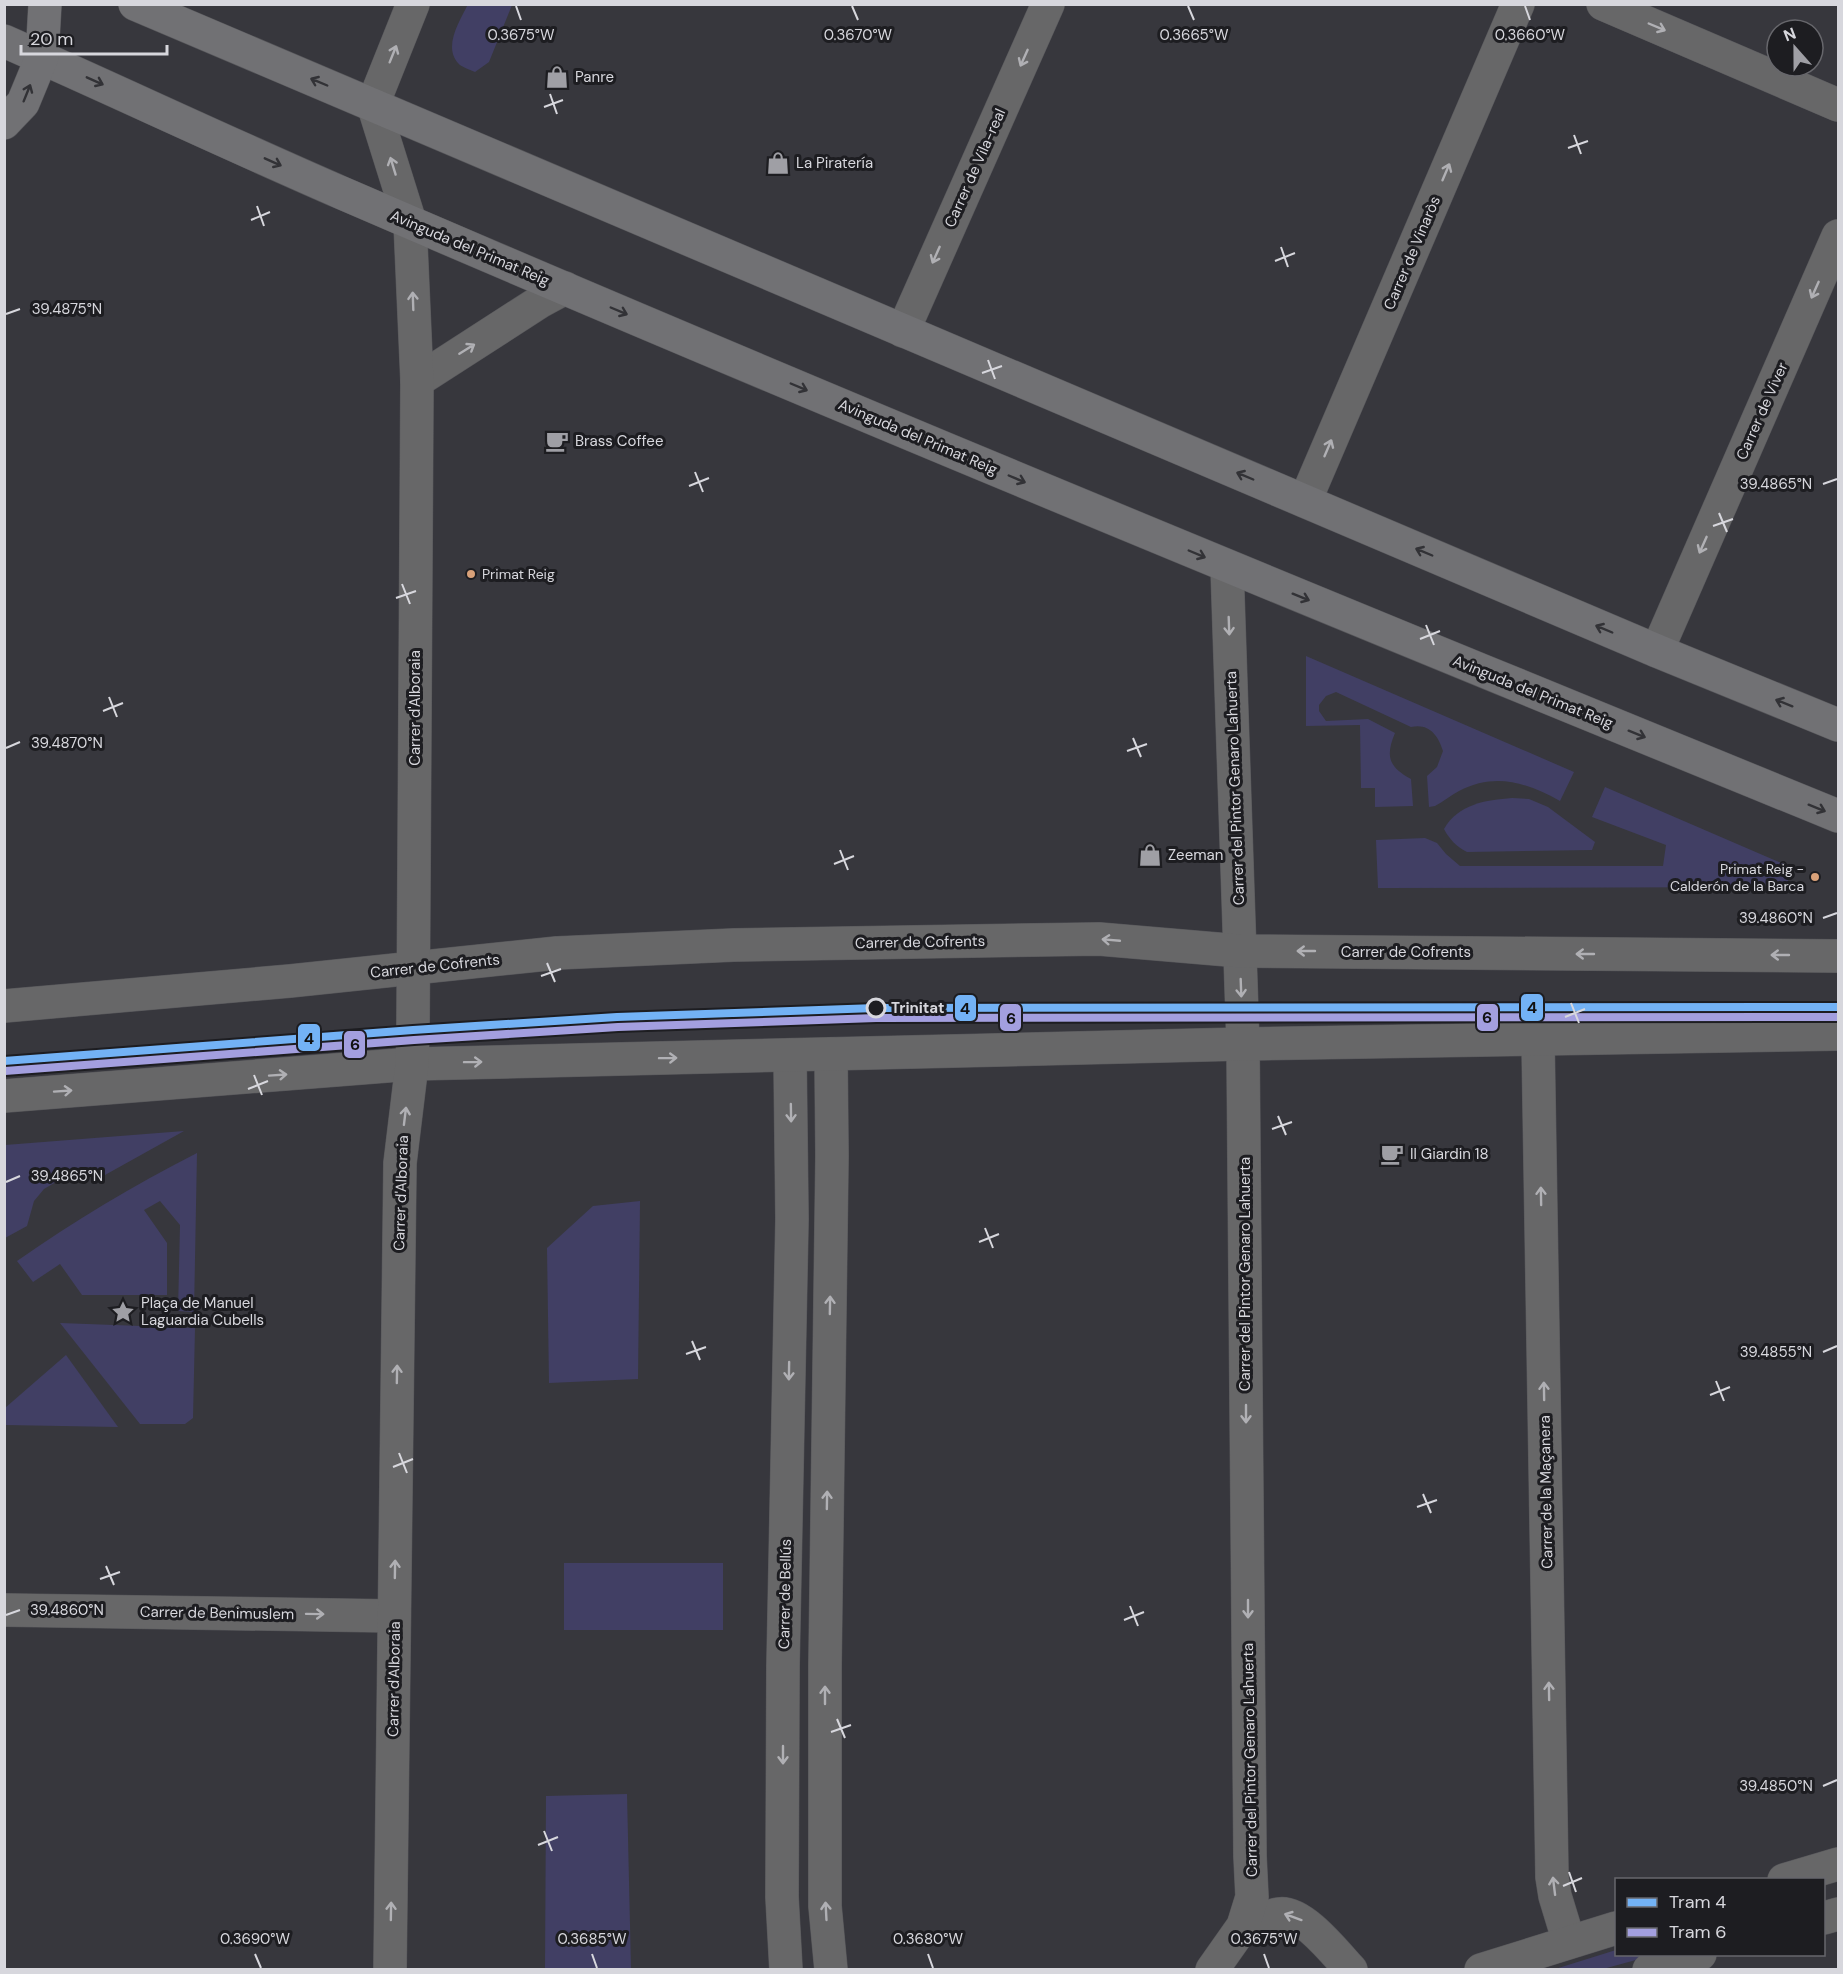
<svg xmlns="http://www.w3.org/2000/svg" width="1843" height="1974" viewBox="0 0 1843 1974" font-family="'DM Sans',sans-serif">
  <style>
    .green { fill: #413f64 }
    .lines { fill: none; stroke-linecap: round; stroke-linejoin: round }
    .minor-casing { stroke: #555559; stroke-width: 34 }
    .tertiary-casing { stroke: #555559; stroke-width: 34 }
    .primary-casing { stroke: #555559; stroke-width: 34 }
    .minor { stroke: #676768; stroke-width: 33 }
    .tertiary { stroke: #676768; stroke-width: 33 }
    .primary { stroke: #717174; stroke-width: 33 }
    .tram-1-casing { stroke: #1d1d21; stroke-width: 12 }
    .tram-2-casing { stroke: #1d1d21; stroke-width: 12 }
    .tram-1 { stroke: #73b2f5; stroke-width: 8 }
    .tram-2 { stroke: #a39fdf; stroke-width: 8 }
    .oneway { stroke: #b0b0b4 }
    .oneway2 { stroke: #323236 }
    .ticks { fill: none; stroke: #d7d7dd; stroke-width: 2 }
    .bus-dot { fill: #d9a179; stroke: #1d1d21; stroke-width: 2 }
    .stop-dot { fill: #1d1d21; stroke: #d7d7dd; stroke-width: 3 }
    .labels { text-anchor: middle; stroke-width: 6; stroke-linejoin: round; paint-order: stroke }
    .bus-label { font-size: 14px; fill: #d7d7dd; stroke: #1d1d21; text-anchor: start }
    .poi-label { font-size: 15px; fill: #d7d7dd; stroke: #1d1d21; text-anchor: start }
    .street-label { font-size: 15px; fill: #d7d7dd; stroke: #1d1d21 }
    .stop-label { font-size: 15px; font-weight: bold; fill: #d7d7dd; stroke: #1d1d21; text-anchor: start }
    .ticks-label { font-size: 15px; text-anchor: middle; fill: #d7d7dd; stroke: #1d1d21; stroke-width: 6; stroke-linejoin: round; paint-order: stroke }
    .line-badge { stroke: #1d1d21; stroke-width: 2 }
    .pale-badge-label { font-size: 16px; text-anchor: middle; font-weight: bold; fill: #111 }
  </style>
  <rect width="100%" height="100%" fill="#37373d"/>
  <!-- green -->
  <g class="green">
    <path d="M468,4L512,5L489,62L475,72C469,69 461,67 458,63C443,46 460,21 468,4Z"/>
    <path d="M1306,656L1574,772L1560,801C1527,783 1496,772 1459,791C1451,795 1443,802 1435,806L1429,807L1427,776L1437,767L1443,751C1438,735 1429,723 1411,727L1336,692L1326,696L1319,705V711L1326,721L1368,719L1395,733C1385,757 1389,767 1411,779L1413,806L1375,807V788H1361L1360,725L1306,726Z"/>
    <polygon points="1605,787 1786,865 1789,887 1378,888 1376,840 1425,838 1437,843 1446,854 1460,866 1663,866 1666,845 1592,817"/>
    <path d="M1512,798L1529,799L1548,807L1595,842L1592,850L1467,852C1457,847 1449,839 1444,829C1458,804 1486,800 1512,798Z"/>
    <polygon points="184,1131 105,1175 83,1174 61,1179 44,1189 34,1201 27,1226 5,1238 5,1145"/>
    <path d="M197,1153L194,1312L178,1311L180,1225L160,1201L144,1210L167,1243V1295H82L60,1264L33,1282L17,1261C74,1221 134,1185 197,1153Z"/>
    <polygon points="640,1201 638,1379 549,1383 547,1248 593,1206"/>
    <polygon points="60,1323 195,1328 193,1418 185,1424 140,1424"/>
    <polygon points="66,1355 118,1427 5,1425 5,1408"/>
    <rect x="564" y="1563" width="159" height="67"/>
    <polygon points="627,1794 631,1969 545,1969 546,1796"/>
    <polygon points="1616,1950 1616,1954 1654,1955 1603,1969 1552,1970"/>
  </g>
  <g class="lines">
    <!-- minor casing -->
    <g class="minor-casing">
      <g id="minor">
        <polyline points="1603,4 1838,105"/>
        <polyline points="410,222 373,104 413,4"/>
        <polyline points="903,331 1048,4"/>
        <polyline points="1305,501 1518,4"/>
        <polyline points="1657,651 1838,236"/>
        <polyline points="1538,1040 1552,1877 1555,1896 1569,1942"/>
        <polyline points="4,1610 394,1616"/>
        <path d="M1243,1926C1254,1922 1267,1916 1279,1914C1302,1910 1336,1954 1351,1970"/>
        <polyline points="786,1970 782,1897 783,1666 792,1219 790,1055"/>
        <polyline points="831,1970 825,1906 825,1666 832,1156 831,1054"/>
        <polyline points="1212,1970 1243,1926 1252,1897 1250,1856 1243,1044 1227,567"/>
      </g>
    </g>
    <!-- tertiary casing -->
    <g class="tertiary-casing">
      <g id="tertiary">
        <polyline points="417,381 541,301 565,288"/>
        <polyline points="4,1006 290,981 557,953 734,945 1099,939 1240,951 1838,956"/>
        <polyline points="4,1096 412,1064 1243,1044 1838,1034"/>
        <polyline points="1784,1880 1838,1864"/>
        <polyline points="1824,1918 1838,1914"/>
        <polyline points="390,1970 400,1163 412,1064 413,1030 417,381 410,222"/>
        <polyline points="1481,1970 1616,1928"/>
        <polyline points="1649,1970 1700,1954"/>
      </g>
    </g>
    <!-- primary casing -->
    <g class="primary-casing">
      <g id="primary">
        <polyline points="135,4 1657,651 1838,725"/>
        <path d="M4,41C117,91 229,144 342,193C838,407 1338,612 1838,816"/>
        <polyline points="4,123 23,103 42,57 45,4"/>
      </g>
    </g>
    <!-- minor -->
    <use href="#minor" class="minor"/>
    <!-- tertiary -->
    <use href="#tertiary" class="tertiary"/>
    <!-- primary -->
    <use href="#primary" class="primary"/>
    <!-- tram-1 casing -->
    <g class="tram-1-casing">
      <polyline id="tram-1" points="4,1061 413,1030 617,1017 876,1008 1838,1007"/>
    </g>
    <!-- tram-2 casing -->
    <g class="tram-2-casing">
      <polyline id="tram-2" points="5,1071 414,1040 618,1027 876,1018 1838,1017"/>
    </g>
    <!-- tram-1 -->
    <use href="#tram-1" class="tram-1"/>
    <!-- tram-2 -->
    <use href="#tram-2" class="tram-2"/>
  </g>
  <!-- one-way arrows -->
  <defs><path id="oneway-shaft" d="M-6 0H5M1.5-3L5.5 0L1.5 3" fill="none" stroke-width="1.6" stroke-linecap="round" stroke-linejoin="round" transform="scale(1.5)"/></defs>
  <g class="oneway">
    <use href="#oneway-shaft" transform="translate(1657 27) rotate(23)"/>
    <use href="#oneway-shaft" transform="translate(393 54) rotate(-68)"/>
    <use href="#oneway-shaft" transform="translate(1024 58) rotate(114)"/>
    <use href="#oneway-shaft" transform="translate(393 166) rotate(-107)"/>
    <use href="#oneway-shaft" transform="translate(1446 172) rotate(-67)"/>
    <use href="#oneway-shaft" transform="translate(936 255) rotate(114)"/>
    <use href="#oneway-shaft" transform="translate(1815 290) rotate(114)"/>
    <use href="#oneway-shaft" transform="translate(413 301) rotate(-92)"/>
    <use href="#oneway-shaft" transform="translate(467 349) rotate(-32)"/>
    <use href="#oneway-shaft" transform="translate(1328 448) rotate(-67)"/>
    <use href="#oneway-shaft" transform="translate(1703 545) rotate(114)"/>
    <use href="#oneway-shaft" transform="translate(1229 626) rotate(88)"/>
    <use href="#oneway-shaft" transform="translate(1111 940) rotate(-175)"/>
    <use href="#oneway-shaft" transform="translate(1306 951) rotate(-180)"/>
    <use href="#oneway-shaft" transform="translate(1585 954) rotate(-180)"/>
    <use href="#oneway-shaft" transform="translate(1780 955) rotate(-180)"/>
    <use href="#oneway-shaft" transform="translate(1241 988) rotate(88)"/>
    <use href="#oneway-shaft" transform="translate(668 1058) rotate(-1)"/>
    <use href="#oneway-shaft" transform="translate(473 1062) rotate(-1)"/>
    <use href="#oneway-shaft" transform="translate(278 1075) rotate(-4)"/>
    <use href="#oneway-shaft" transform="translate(63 1091) rotate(-4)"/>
    <use href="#oneway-shaft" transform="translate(791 1113) rotate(89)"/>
    <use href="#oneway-shaft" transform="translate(405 1116) rotate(-83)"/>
    <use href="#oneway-shaft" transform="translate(1541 1196) rotate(-91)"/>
    <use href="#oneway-shaft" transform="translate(830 1305) rotate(-89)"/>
    <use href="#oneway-shaft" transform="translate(789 1371) rotate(91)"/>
    <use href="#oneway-shaft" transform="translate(397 1374) rotate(-89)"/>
    <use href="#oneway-shaft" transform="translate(1544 1391) rotate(-91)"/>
    <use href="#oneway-shaft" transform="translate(1246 1414) rotate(90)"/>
    <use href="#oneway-shaft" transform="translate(827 1500) rotate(-89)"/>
    <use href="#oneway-shaft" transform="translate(395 1569) rotate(-89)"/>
    <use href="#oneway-shaft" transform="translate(1248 1609) rotate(90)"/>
    <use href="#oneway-shaft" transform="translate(315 1614) rotate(1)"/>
    <use href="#oneway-shaft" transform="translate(1549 1691) rotate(-91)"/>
    <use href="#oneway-shaft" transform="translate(825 1695) rotate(-90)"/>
    <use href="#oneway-shaft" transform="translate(783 1755) rotate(90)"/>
    <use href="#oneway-shaft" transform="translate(1554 1886) rotate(-97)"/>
    <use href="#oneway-shaft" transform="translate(391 1911) rotate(-89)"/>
    <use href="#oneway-shaft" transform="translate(826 1911) rotate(-93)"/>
    <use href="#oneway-shaft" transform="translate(1293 1917) rotate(-160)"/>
  </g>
  <g class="oneway2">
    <use href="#oneway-shaft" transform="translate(95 81) rotate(24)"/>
    <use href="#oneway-shaft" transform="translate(319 82) rotate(-157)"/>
    <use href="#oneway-shaft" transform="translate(27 93) rotate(-68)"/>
    <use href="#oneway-shaft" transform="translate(273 162) rotate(24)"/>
    <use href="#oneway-shaft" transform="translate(619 311) rotate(23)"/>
    <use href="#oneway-shaft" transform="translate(799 387) rotate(23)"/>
    <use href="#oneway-shaft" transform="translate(1245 476) rotate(-157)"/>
    <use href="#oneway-shaft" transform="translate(1017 479) rotate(23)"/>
    <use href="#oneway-shaft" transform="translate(1424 552) rotate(-157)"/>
    <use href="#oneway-shaft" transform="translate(1197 554) rotate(23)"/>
    <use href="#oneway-shaft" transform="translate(1301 597) rotate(22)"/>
    <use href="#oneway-shaft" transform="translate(1604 629) rotate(-157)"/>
    <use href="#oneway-shaft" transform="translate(1784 703) rotate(-158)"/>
    <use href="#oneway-shaft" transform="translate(1637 734) rotate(22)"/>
    <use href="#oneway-shaft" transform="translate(1817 808) rotate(22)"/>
  </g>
  <!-- ticks -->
  <path class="ticks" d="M516,6L521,20M852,6L858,20M1188,6L1194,20M1525,6L1530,20M550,94L557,114M544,107L563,100M1574,135L1581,154M1568,148L1588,141M257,206L264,226M251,220L270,212M1281,247L1288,267M1275,261L1295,253M6,314L20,309M988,360L995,379M982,373L1002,366M695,472L703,492M1823,484L1837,479M689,486L709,478M1719,513L1727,532M1713,526L1733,519M402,584L410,604M396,598L416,591M1426,625L1434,645M1420,639L1440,631M109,697L117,717M103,711L123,703M1133,738L1141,757M6,748L20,742M1127,751L1147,744M840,850L848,870M834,864L854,856M1823,918L1837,913M547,963L555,982M541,976L561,969M1571,1003L1579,1023M1565,1017L1585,1009M254,1075L262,1095M248,1089L268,1081M1278,1116L1286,1135M1272,1129L1292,1122M6,1182L20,1176M985,1228L993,1248M979,1242L999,1234M692,1341L700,1360M1823,1352L1837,1346M686,1354L706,1347M1716,1381L1724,1401M1710,1395L1730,1387M399,1453L407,1473M393,1467L413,1459M1423,1494L1431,1513M1417,1507L1437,1500M106,1566L114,1585M100,1579L120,1572M1130,1606L1138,1626M6,1615L20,1610M1124,1620L1144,1612M837,1719L845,1738M831,1732L851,1725M1823,1786L1837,1780M544,1831L552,1851M538,1845L558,1837M1569,1872L1576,1892M1563,1886L1582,1878M255,1954L261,1968M592,1954L597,1968M928,1954L933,1968M1264,1954L1269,1968"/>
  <!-- icons -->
  <defs>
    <g id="shop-bare" transform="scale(1.8)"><path d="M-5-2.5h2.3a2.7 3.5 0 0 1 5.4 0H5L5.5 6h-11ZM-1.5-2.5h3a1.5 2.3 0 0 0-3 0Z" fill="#9f9fa5" stroke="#1d1d21" stroke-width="2.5" paint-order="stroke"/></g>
    <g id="cafe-bare" transform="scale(1.8)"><path d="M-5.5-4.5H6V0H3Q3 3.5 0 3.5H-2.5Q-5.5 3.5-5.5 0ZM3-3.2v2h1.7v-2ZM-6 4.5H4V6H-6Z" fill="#9f9fa5" stroke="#1d1d21" stroke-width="2.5" paint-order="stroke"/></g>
    <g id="sight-bare" transform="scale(1.8)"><path d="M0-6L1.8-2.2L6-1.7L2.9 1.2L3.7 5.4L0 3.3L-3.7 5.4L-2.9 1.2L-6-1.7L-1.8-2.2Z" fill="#9f9fa5" stroke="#1d1d21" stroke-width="2.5" paint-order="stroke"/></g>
  </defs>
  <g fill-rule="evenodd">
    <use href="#shop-bare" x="557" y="77"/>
    <use href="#shop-bare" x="778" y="163"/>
    <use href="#cafe-bare" x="557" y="441"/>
    <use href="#shop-bare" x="1150" y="855"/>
    <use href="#cafe-bare" x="1392" y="1154"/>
    <use href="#sight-bare" x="123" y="1312"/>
  </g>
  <!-- markers -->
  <g class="bus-dot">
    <circle cx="471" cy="574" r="5"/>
    <circle cx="1815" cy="877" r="5"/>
  </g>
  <circle class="stop-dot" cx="876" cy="1008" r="9"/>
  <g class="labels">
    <!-- bus labels -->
    <g class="bus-label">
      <text x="482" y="579">Primat Reig</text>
      <text x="1804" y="874" text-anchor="end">Primat Reig -<tspan x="1804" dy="17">Calderón de la Barca</tspan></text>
    </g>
    <!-- poi labels -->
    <g class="poi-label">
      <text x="575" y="82">Panre</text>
      <text x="796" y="168">La Piratería</text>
      <text x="575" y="446">Brass Coffee</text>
      <text x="1168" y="860">Zeeman</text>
      <text x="1410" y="1159">Il Giardin 18</text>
      <text x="141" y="1308">Plaça de Manuel<tspan x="141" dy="17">Laguardia Cubells</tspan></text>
    </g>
    <!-- street labels -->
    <g class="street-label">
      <text transform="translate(975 168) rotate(-66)" y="5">Carrer de Vila-real</text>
      <text transform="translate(470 248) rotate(23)" y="5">Avinguda del Primat Reig</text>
      <text transform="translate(1412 253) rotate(-67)" y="5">Carrer de Vinaròs</text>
      <text transform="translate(1762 411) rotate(-66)" y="5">Carrer de Viver</text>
      <text transform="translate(918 437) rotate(23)" y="5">Avinguda del Primat Reig</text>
      <text transform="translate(1533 692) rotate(22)" y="5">Avinguda del Primat Reig</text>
      <text transform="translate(415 708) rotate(-90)" y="5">Carrer d'Alboraia</text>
      <text transform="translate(1235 788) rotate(-92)" y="5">Carrer del Pintor Genaro Lahuerta</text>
      <text transform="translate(920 942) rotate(-1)" y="5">Carrer de Cofrents</text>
      <text x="1406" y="957">Carrer de Cofrents</text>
      <text transform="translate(435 966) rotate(-6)" y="5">Carrer de Cofrents</text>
      <text transform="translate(401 1193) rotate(-88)" y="5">Carrer d'Alboraia</text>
      <text transform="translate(1245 1274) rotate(-90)" y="5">Carrer del Pintor Genaro Lahuerta</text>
      <text transform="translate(1546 1492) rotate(-91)" y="5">Carrer de la Maçanera</text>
      <text transform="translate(785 1594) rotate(-89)" y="5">Carrer de Bellús</text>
      <text transform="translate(217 1613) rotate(1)" y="5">Carrer de Benimuslem</text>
      <text transform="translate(394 1679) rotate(-89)" y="5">Carrer d'Alboraia</text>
      <text transform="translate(1250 1760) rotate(-91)" y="5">Carrer del Pintor Genaro Lahuerta</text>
    </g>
    <!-- stop labels -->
    <g class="stop-label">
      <text x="891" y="1013">Trinitat</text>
    </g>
  </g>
  <g class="ticks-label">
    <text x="521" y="40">0.3675°W</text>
    <text x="858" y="40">0.3670°W</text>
    <text x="1194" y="40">0.3665°W</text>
    <text x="1530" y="40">0.3660°W</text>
    <text x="67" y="314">39.4875°N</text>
    <text x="1776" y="489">39.4865°N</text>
    <text x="67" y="748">39.4870°N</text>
    <text x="1776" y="923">39.4860°N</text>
    <text x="67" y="1181">39.4865°N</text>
    <text x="1776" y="1357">39.4855°N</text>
    <text x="67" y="1615">39.4860°N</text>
    <text x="1776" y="1791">39.4850°N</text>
    <text x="255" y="1944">0.3690°W</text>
    <text x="592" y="1944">0.3685°W</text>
    <text x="928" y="1944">0.3680°W</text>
    <text x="1264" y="1944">0.3675°W</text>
  </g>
  <g class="line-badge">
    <rect x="1520" y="993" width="24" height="29" rx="6" fill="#73b2f5"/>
    <rect x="954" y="994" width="23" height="28" rx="6" fill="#73b2f5"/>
    <rect x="1476" y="1003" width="23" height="29" rx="6" fill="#a39fdf"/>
    <rect x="999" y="1003" width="23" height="29" rx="6" fill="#a39fdf"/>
    <rect x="297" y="1023" width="24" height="29" rx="6" fill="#73b2f5"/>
    <rect x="343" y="1030" width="23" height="29" rx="6" fill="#a39fdf"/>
  </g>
  <g class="pale-badge-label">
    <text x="1532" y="1013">4</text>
    <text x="965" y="1014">4</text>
    <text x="1487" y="1023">6</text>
    <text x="1011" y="1024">6</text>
    <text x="309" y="1044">4</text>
    <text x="355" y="1050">6</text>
  </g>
  <!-- border -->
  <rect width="1843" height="1974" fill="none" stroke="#d7d7dd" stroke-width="12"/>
  <!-- legend -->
  <rect x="1615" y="1878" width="210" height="78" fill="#1d1d21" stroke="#67676c" stroke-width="1.5"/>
  <rect x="1627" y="1898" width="30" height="9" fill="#73b2f5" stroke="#67676c" stroke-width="1.5"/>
  <text x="1669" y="1908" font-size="18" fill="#d7d7dd">Tram 4</text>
  <rect x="1627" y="1928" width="30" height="9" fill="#a39fdf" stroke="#67676c" stroke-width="1.5"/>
  <text x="1669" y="1938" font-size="18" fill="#d7d7dd">Tram 6</text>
  <!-- north arrow -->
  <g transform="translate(1795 48) rotate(339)"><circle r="28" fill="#1d1d21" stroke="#67676c" stroke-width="1.5"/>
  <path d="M0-4.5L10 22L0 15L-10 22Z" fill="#9f9fa5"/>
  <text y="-9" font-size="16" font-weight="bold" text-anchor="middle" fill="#d7d7dd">N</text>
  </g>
  <!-- scale -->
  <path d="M21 45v9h146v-9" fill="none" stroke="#d7d7dd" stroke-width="3"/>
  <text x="30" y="45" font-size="18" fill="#d7d7dd" stroke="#1d1d21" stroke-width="4.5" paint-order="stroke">20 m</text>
</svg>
